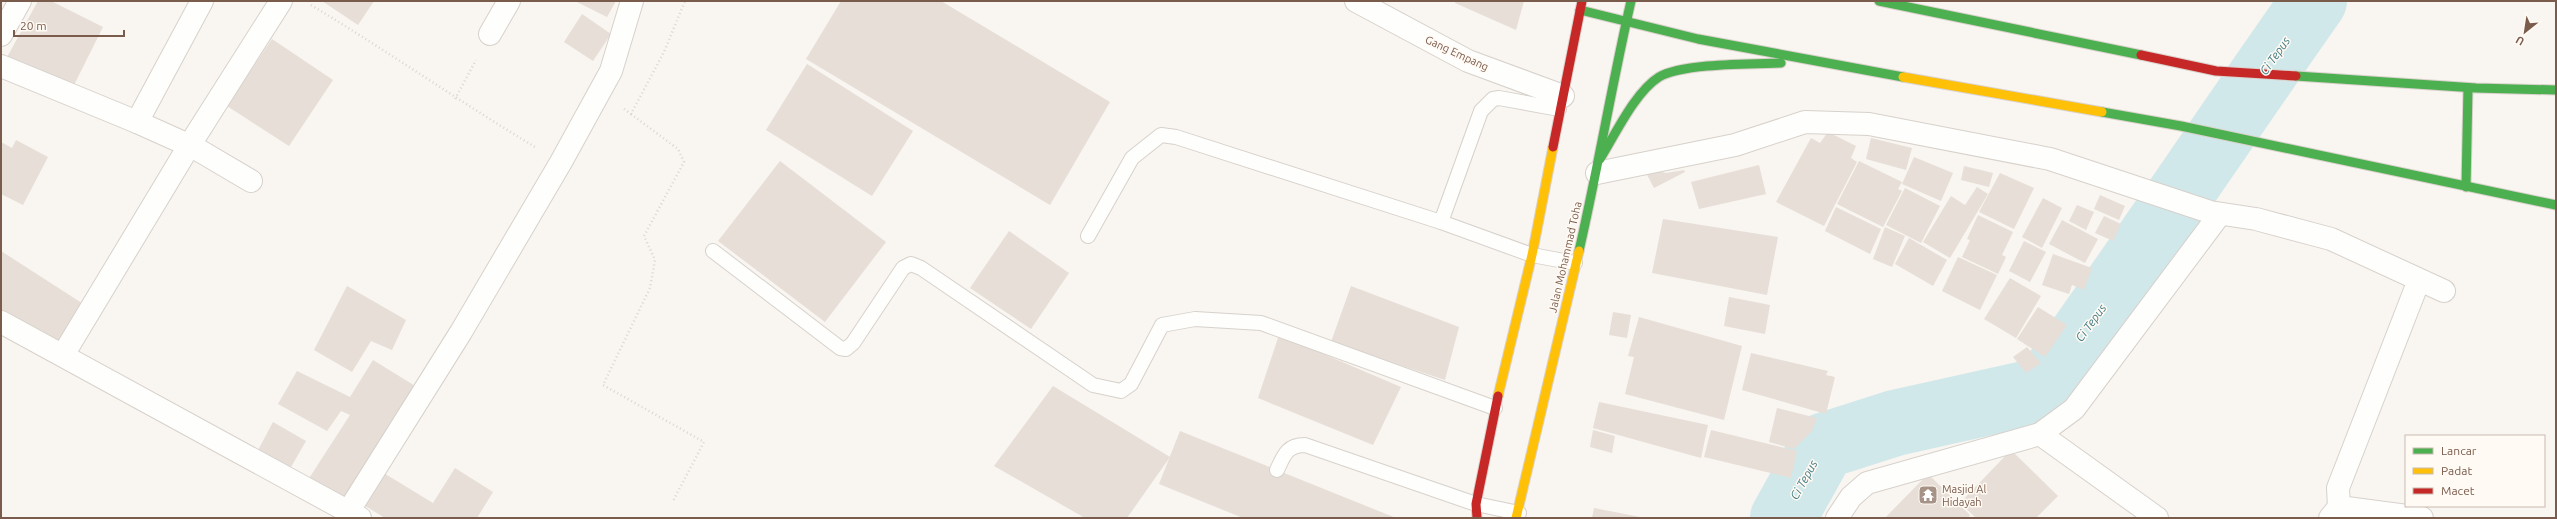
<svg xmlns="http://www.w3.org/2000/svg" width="2557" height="519" viewBox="0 0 2557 519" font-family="Ubuntu,sans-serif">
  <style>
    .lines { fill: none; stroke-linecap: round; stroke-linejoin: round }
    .river { stroke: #d0e8ea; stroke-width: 66 }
    .building { fill: #e6ded7 }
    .lane-casing { stroke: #d7d1cb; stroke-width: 16 }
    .street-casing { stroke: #d7d1cb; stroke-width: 24 }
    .fast-casing { stroke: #dad1cc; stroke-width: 11 }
    .slow-casing { stroke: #dad1cc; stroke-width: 11 }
    .jam-casing { stroke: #dad1cc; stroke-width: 11 }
    .path { stroke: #dcd5d0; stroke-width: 2.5; stroke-dasharray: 1 3; stroke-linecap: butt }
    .lane { stroke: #fefefd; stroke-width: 14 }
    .street { stroke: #fefefd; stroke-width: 22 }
    .fast { stroke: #4caf50; stroke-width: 9 }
    .slow { stroke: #ffc107; stroke-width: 9 }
    .jam { stroke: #c62828; stroke-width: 9 }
    .labels { text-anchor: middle; stroke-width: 3; stroke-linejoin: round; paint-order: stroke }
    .street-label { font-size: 11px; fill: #7a5c4d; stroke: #fffaf3 }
    .poi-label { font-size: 11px; fill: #7a5c4d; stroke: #fffaf3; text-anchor: start }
    .water-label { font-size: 12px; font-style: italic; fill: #437c86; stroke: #fffaf3 }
  </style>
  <rect width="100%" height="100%" fill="#f9f5f0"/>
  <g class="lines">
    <!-- river -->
    <path class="river" d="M1783,518L1823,446L1895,423L2043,390C2136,262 2223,130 2314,1"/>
  </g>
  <!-- building -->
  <g class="building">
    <polygon points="38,1 51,1 103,27 73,87 6,59"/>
    <polygon points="322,1 374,1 358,25"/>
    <polygon points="575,1 616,1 607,17"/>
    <polygon points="841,1 941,1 1110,102 1050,205 806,59"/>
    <polygon points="1456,1 1524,1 1516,30 1455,3"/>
    <polygon points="582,14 611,34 593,61 564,42"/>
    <polygon points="272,39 333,80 289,146 227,106"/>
    <polygon points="807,64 913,131 872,196 766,130"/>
    <polygon points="1828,132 1856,146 1851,158 1857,162 1824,226 1776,202 1811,138 1820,143"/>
    <polygon points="1871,138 1912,148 1906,170 1866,159"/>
    <polygon points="16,140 48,157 23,205 1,194 1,142 12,148"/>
    <polygon points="1914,157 1953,173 1941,201 1902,184"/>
    <polygon points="780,161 886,242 825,322 718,241"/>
    <polygon points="1859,161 1902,182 1898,189 1902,191 1883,227 1837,204"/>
    <polygon points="1759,165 1766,194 1699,209 1691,182"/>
    <polygon points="1964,166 1993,173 1989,187 1961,180"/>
    <polygon points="1643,167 1666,173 1684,170 1685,172 1654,188"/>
    <polygon points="2000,173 2034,188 2014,229 1979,212"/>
    <polygon points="1977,187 1988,194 1950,258 1923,242 1951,196 1965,205"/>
    <polygon points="1905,188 1940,206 1921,243 1886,225"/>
    <polygon points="2100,195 2125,206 2119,220 2094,209"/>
    <polygon points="2043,198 2062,208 2042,248 2022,237"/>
    <polygon points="2077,205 2094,212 2086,230 2069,221"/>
    <polygon points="1836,207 1881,229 1870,254 1825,231"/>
    <polygon points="1978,215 2013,232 2002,255 2006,257 1998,274 1962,257 1970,240 1967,239"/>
    <polygon points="2104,216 2121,224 2113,241 2095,233"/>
    <polygon points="1663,219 1778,237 1767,295 1652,273"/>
    <polygon points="2062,220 2098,239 2085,263 2049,244"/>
    <polygon points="1885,227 1905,236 1892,267 1873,259"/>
    <polygon points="1009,231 1069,273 1031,329 970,288"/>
    <polygon points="1909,238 1947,260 1933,286 1895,264"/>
    <polygon points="2024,241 2046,252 2030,282 2009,271"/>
    <polygon points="1,251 88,307 65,348 1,311"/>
    <polygon points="2053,254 2092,268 2084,290 2072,285 2069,294 2042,285"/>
    <polygon points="1958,257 1997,275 1980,310 1942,291"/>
    <polygon points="2010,278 2041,296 2016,338 1984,319"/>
    <polygon points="347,286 406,320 392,350 371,341 352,372 314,350"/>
    <polygon points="1351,286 1459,327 1445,380 1331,342"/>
    <polygon points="1729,297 1770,305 1765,334 1724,326"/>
    <polygon points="2038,307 2067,325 2045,357 2017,339"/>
    <polygon points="1613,312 1631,315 1627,338 1609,335"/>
    <polygon points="1639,317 1742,346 1724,420 1625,394 1634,357 1628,356"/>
    <polygon points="1279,335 1401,387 1373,445 1258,398"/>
    <polygon points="2027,347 2041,363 2026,373 2013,357"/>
    <polygon points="1751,353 1828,371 1826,375 1835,377 1826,414 1742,390"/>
    <polygon points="373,360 420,389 345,508 306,483 350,415 341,411 327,431 278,404 297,371 350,397"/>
    <polygon points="1053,386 1170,457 1127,518 1085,518 994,466"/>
    <polygon points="1599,402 1708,425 1701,458 1593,428"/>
    <polygon points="1777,408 1817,418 1812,431 1794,449 1769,442"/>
    <polygon points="273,422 306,441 287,474 256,454"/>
    <polygon points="1593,430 1615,436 1612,453 1590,447"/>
    <polygon points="1711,430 1797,451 1791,478 1704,457"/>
    <polygon points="1180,431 1396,518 1243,518 1159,484"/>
    <polygon points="2011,450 2058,496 2036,518 1976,518 1960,503"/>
    <polygon points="455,468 493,492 477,518 385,518 362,504 382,472 433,503"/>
    <polygon points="1928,474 1970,515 1968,518 1885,518"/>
    <polygon points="1594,508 1640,517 1640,518 1592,518"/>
  </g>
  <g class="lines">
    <!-- lane casing -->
    <g class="lane-casing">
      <g id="lane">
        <polyline points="1441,222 1481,111 1493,99 1499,98 1559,109"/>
        <polyline points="1088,236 1132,158 1161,135 1176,137 1441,222 1532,255 1575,263"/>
        <polyline points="713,251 840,348 846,349 853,343 903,268 911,264 921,268 1093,385 1121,391 1131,384 1162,325 1195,319 1261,323 1495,408"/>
        <path d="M1277,470C1284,455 1287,445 1305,445L1476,504L1519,513"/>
      </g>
    </g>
    <!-- street casing -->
    <g class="street-casing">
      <g id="street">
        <polyline points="1356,1 1468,61 1563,96"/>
        <polyline points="490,34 509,1"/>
        <polyline points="1,35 20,1"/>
        <polyline points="1,66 137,122 202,1"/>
        <polyline points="137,122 195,148 251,181"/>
        <polyline points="1597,173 1735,145 1805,122 1869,124 2050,159 2210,212 2256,219 2331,239 2444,291"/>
        <polyline points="1,322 360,518"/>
        <polyline points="63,355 189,146 281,1"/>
        <polyline points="2040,434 2157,518"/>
        <polyline points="2339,507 2338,488 2419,280"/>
        <polyline points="348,512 461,332 561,162 611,71 632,1"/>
        <polyline points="1837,518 1851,497 1867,483 2040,434 2074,409 2220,214"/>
        <polyline points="2330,518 2339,507 2422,518"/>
      </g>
    </g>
    <!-- fast casing -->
    <g class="fast-casing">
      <g id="fast">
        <polyline points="1879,1 2141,55"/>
        <polyline points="1580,10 1698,39 1903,77"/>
        <polyline points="2296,76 2476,88 2556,90"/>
        <polyline points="2102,112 2181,126 2556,205"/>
        <path d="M1600,159C1615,135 1635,92 1659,77C1682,63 1753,64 1781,63"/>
        <polyline points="2466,187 2468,88"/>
        <path d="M1579,251C1598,168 1612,84 1631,1"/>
      </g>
    </g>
    <!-- slow casing -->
    <g class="slow-casing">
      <g id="slow">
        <polyline points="1903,77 2102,112"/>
        <polyline points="1498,396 1532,255 1553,147"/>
        <polyline points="1516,518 1579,251"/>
      </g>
    </g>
    <!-- jam casing -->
    <g class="jam-casing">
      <g id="jam">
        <polyline points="2141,55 2216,71 2296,76"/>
        <polyline points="1553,147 1582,1"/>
        <polyline points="1477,518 1476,504 1498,396"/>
      </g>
    </g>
    <!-- path -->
    <g class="path">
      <path d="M311,5C387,51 459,101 535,147"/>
      <polyline points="455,99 476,60"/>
      <polyline points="624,109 631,114 664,52 685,1"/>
      <polyline points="631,114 678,149 684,162 644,236 655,260 650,288 603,385 704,442 673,501"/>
    </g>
    <!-- lane -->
    <use href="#lane" class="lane"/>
    <!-- street -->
    <use href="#street" class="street"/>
    <!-- fast -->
    <use href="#fast" class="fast"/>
    <!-- slow -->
    <use href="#slow" class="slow"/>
    <!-- jam -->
    <use href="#jam" class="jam"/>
  </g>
  <!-- icons -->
  <defs>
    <g id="temple-square" transform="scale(1)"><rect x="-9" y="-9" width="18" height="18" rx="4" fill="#a69286" stroke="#fffaf3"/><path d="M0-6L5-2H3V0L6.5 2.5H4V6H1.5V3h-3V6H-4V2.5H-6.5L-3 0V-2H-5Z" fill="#fff"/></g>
  </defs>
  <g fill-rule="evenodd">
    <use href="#temple-square" x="1928" y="495"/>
  </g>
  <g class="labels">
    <!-- street labels -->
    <g class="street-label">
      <text transform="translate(1457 53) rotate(25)" y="4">Gang Empang</text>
      <text transform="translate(1565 257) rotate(-77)" y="4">Jalan Mohammad Toha</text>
    </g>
    <!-- poi labels -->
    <g class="poi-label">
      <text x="1942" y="493">Masjid Al<tspan x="1942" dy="13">Hidayah</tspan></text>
    </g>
    <!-- water labels -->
    <g class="water-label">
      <text transform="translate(2275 56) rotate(-55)" y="4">Ci Tepus</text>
      <text transform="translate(2091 323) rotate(-54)" y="4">Ci Tepus</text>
      <text transform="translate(1804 480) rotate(-61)" y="4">Ci Tepus</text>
    </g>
  </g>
  <!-- border -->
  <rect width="2557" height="519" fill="none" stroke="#7a5c4d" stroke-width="4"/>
  <!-- legend -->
  <rect x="2405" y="435" width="140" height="72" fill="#fffaf3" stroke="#cabbb1"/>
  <rect x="2413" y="448" width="20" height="6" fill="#4caf50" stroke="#cabbb1"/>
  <text x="2441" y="455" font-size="12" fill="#7a5c4d">Lancar</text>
  <rect x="2413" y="468" width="20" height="6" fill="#ffc107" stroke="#cabbb1"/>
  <text x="2441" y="475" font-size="12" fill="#7a5c4d">Padat</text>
  <rect x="2413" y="488" width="20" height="6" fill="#c62828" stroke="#cabbb1"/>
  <text x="2441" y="495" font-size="12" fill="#7a5c4d">Macet</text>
  <!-- north arrow -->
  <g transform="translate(2525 32) rotate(210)" stroke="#fffaf3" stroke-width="3" paint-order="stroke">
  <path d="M0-3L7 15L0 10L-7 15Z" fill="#7a5c4d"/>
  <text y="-6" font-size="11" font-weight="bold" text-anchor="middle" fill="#7a5c4d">U</text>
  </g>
  <!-- scale -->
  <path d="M14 30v6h110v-6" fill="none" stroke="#7a5c4d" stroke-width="2"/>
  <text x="20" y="30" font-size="12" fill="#7a5c4d" stroke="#fffaf3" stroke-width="3" paint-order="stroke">20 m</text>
</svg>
